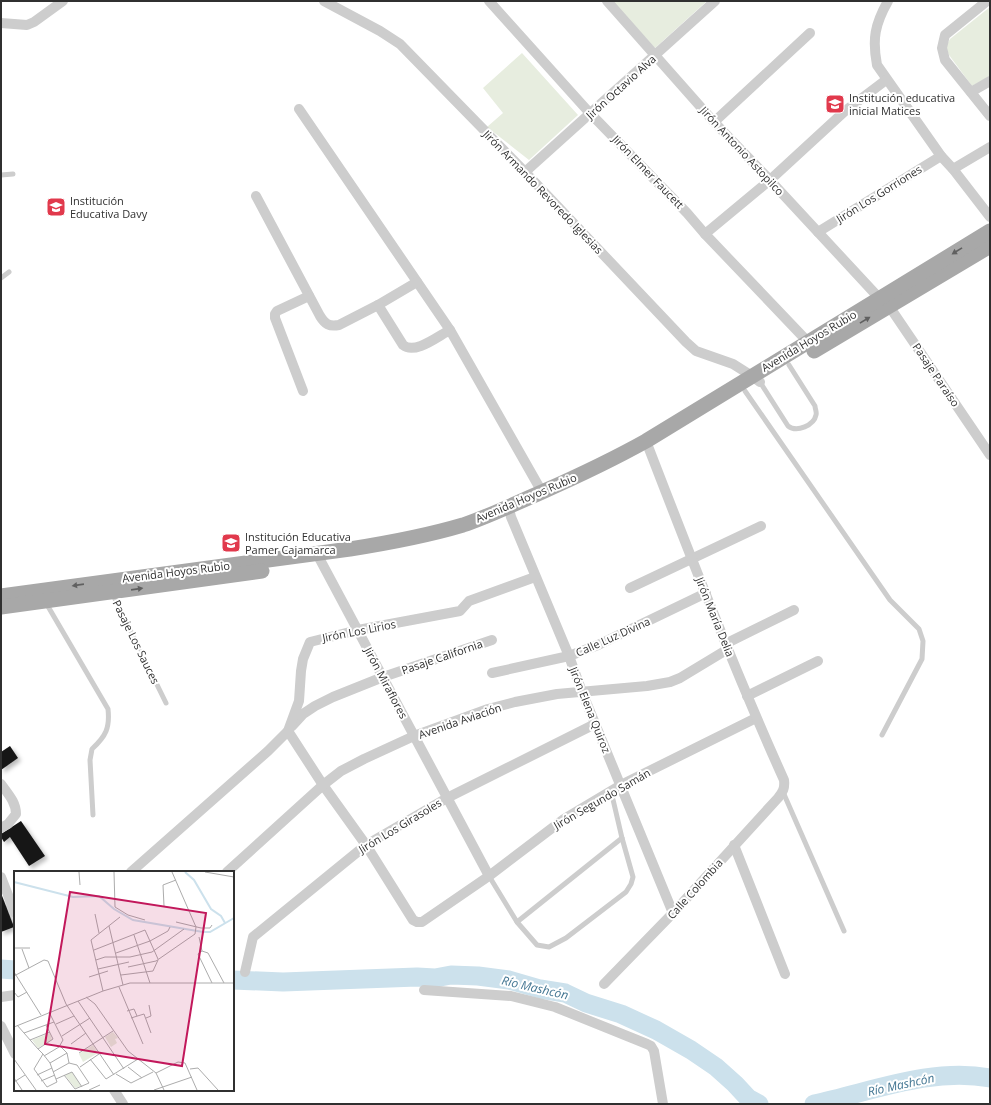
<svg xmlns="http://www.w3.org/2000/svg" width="991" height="1105" viewBox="0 0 991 1105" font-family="'Open Sans',sans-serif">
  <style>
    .green { fill: #e7eddf }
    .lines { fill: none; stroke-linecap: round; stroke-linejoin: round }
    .river { stroke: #cce1ec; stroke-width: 19 }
    .building { fill: #171717; filter: url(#shadow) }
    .service { stroke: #cdcdcd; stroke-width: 5 }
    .minor { stroke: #cdcdcd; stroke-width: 10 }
    .primary { stroke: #a8a8a8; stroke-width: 15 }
    .oneway { fill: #606060 }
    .labels { text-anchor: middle; stroke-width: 4; stroke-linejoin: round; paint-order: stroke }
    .street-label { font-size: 11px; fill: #303030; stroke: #fff }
    .poi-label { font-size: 11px; fill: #303030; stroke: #fff; text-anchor: start }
    .water-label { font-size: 12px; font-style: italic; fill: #407491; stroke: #fff }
    .inset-river { fill: none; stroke: #cce1ec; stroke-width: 2 }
    .inset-road { fill: none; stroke: #acacac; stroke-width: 1 }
    .view { fill: #c2185b; fill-opacity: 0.15; stroke: #c2185b; stroke-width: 2 }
    .inset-edge { fill: none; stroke: #303030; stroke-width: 2 }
  </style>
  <defs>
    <filter id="shadow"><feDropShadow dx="3" dy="3" stdDeviation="2" flood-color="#0004"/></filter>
  </defs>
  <rect width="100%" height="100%" fill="#fff"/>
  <!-- green -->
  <g class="green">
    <polygon points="612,1 707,1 655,48"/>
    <path d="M990,7V76L972,86L949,55C946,49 946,45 950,39Z"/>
    <polygon points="522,53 578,115 529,160 487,127 503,113 483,88"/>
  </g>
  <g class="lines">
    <!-- river -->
    <g class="river">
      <polyline points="1,969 15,970"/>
      <polyline points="233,980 283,982 417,977 435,978 451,975 478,976 509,980 540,989 565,993 586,1003 621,1014 656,1030 691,1050 716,1067 735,1084 748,1098 759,1104"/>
      <path d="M814,1104C871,1092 931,1067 990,1078"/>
    </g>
  </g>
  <!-- building -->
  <g class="building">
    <polygon points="10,746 18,758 1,770 1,752"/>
    <polygon points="21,821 45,856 29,866 10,837 4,842 1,837 1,834"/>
    <polygon points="1,893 14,927 1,932"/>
  </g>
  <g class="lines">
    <!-- service -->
    <g class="service">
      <polyline points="1,175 13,174"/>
      <polyline points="1,278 9,272"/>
      <path d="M760,382L788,426C797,433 814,425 816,415C817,412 815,409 815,406L789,365"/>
      <polyline points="745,391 890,600 919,629 923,641 922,659 882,735"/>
      <polyline points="112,593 166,703"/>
      <path d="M46,603L108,709C110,728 106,736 92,749L90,760L93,815"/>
      <polyline points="783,792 844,931"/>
      <polyline points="489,876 517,922 537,945 549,947 566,938 626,892 631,884 633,877 622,838 611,791"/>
      <polyline points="517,922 622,838"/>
    </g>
    <!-- minor -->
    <g class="minor">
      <polyline points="324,1 380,31 400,44 525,172 686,342 696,351 733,364 752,376 760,382"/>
      <polyline points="489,1 587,110 687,213 705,234 808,342"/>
      <polyline points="607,1 714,122 766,176 880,299 889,306 990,455"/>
      <path d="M888,1C875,24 872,39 877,65L941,156L953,169L990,217"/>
      <polyline points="987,1 945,35 942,48 945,60 990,116"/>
      <polyline points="1,23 27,25 34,22 63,1"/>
      <polyline points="971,92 990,81"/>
      <polyline points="299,109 450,330 542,492"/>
      <polyline points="714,122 810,33"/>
      <polyline points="953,169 990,147"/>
      <polyline points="525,172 715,1"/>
      <path d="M256,196L320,316C325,324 329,327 339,325L378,305L417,282"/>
      <polyline points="818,232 941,156"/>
      <polyline points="705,234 770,180 845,111 886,80"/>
      <path d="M378,305L403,345C415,355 438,336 450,330"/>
      <polyline points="303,391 275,318 275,314 277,311 309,296"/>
      <polyline points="509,508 511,517 569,656 582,692 673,913"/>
      <polyline points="317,554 489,876"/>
      <polyline points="630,588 761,526"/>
      <polyline points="725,644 794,610"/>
      <polyline points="492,673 569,656 598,645 706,593"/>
      <polyline points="747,696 818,661"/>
      <polyline points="292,726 303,714 315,706 333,697 383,677 492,640"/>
      <polyline points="288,731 323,785 366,845 413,920 417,922 422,922 489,876 564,819 621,785 756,718"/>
      <path d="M1,784C8,794 16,802 16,814L8,824L1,828"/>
      <polyline points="734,845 785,974"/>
      <polyline points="131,872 268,751 288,731 299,701 301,671 303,659 310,642 358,630 460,611 469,601 535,577"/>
      <polyline points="227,872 323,785 341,771 364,759 414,736 488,709 515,702 557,694 647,686 670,682 680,678 728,649"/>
      <polyline points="1,877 15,913"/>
      <polyline points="245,972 253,937 366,845 447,798 595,724"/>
      <path d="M604,984L673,913L778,798C783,792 785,788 784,780C734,669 690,555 646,441"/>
      <polyline points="424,990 511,996 555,1007 647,1044 651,1046 654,1051 663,1104"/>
      <polyline points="1,997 15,995"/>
      <polyline points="1,1026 15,1054"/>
      <polyline points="114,1090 123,1104"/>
    </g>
    <!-- primary -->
    <g class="primary">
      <polyline points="814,351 990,246"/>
      <path d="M1,596L350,549C388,543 426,536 463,525C490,516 516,503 542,492C578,476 612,460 646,441L990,231"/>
      <polyline points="1,607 262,571"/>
    </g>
  </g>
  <!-- one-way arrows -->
  <defs><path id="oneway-solid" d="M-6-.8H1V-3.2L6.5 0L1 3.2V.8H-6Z"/></defs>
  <g class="oneway">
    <use href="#oneway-solid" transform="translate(957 251) rotate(148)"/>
    <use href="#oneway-solid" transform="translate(865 320) rotate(-31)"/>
    <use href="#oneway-solid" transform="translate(78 585) rotate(172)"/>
    <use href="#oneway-solid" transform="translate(137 589) rotate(-8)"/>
  </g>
  <!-- icons -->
  <defs>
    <g id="school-square" transform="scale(1)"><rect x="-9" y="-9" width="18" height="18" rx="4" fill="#e1394c" stroke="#fff"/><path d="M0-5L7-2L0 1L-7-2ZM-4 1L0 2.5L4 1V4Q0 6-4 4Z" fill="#fff"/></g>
  </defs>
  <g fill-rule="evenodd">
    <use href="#school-square" x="835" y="104"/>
    <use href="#school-square" x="56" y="207"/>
    <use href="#school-square" x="231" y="543"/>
  </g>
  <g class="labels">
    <!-- street labels -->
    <g class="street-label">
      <text transform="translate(621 87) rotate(-42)" y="4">Jirón Octavio Alva</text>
      <text transform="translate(742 151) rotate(47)" y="4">Jirón Antonio Astopilco</text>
      <text transform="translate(648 172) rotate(46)" y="4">Jirón Elmer Faucett</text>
      <text transform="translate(543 192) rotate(46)" y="4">Jirón Armando Revoredo Iglesias</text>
      <text transform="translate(879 194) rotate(-32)" y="4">Jirón Los Gorriones</text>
      <text transform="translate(809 341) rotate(-31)" y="4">Avenida Hoyos Rubio</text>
      <text transform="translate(936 375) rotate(56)" y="4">Pasaje Paraíso</text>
      <text transform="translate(526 498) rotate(-23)" y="4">Avenida Hoyos Rubio</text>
      <text transform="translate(176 572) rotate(-7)" y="4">Avenida Hoyos Rubio</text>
      <text transform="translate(715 617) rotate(68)" y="4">Jirón María Delia</text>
      <text transform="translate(359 631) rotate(-11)" y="4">Jirón Los Lirios</text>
      <text transform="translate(613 637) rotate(-24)" y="4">Calle Luz Divina</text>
      <text transform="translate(136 642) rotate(64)" y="4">Pasaje Los Sauces</text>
      <text transform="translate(442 657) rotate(-19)" y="4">Pasaje California</text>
      <text transform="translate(386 683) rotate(62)" y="4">Jirón Miraflores</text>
      <text transform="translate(590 710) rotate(68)" y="4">Jirón Elena Quiroz</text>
      <text transform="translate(460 721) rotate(-19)" y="4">Avenida Aviación</text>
      <text transform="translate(602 799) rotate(-30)" y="4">Jirón Segundo Samán</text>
      <text transform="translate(400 826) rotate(-31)" y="4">Jirón Los Girasoles</text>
      <text transform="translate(695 889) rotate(-48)" y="4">Calle Colombia</text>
    </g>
    <!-- poi labels -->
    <g class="poi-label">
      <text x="849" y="102">Institución educativa<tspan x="849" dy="13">inicial Matices</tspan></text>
      <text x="70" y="205">Institución<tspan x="70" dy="13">Educativa Davy</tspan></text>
      <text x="245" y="541">Institución Educativa<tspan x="245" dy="13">Pamer Cajamarca</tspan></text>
    </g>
    <!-- water labels -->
    <g class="water-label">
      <text transform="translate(535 988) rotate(13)" y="4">Río Mashcón</text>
      <text transform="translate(901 1085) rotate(-12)" y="4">Río Mashcón</text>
    </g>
  </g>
  <!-- overview -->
  <g transform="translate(14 871)">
    <rect width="220" height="220" fill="#fff"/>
    <path d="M99,161L104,167L101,168L103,172L97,176L91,166ZM36,162L38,169L24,177L18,169ZM79,174L84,182L69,191L65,183ZM58,201L67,215L61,217L51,204Z" fill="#e7eddf"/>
    <path class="inset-river" d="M171,1L180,9L197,38L207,45L211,52M0,11L59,26L85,25L100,38L119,49L189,61H196L220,47"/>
    <path class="inset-road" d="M65,1L66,14M100,1L101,36L114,44L131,49M191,1L220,6M150,35L149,14L162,9M81,43L85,62M162,51L187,57H196L198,54M95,55L109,114M120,64L136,112M185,66L188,80M0,77H16M8,78L15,97M80,79L131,59L144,88M102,82L136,70L154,60L156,56M82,89L91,86H116L138,81L170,58M114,96L142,90L181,63L182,56L158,1M84,98L115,91M0,101L27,144M107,104L139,100L144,89M0,105L30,89L34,90L52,133L100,204M75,106L94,100M198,112L184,83L188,80L194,82L210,112M105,116L129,173M89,120L77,69L106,46M0,121L4,126L13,121M72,126L81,133L114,180L142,202M64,130L110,198M113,140L120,138L123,145M117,147L130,143L137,162M132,147L137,145L135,134M42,153L60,145M3,154L24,178L29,183L36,192L43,211L33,216L20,198L29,183M0,156L89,120L116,112H220M10,162L40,151M48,165L76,147M16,169L36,161M57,173L72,162M46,175L53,182L55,192M24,178L39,168L32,154M65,182L99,160M30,185L45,176L49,169L35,141M0,188L22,219M76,188L92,208L124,188M36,192L53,182M66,196L85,183M114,196L128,207M176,198L184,197L204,219M39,201L55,192L63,194L75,212L61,218L50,204M142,202L164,191L171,192L183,219M142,202L150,219M102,203L117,212L139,201M23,204L38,197M0,207L8,219M42,208L58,201L68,216M27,210L41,204M0,211L11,204M75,219L86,214M140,219L178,206"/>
    <path class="view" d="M56,21L192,42L168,195L31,173Z"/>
    <rect width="220" height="220" class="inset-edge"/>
  </g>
  <!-- border -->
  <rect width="991" height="1105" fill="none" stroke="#303030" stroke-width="4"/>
</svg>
